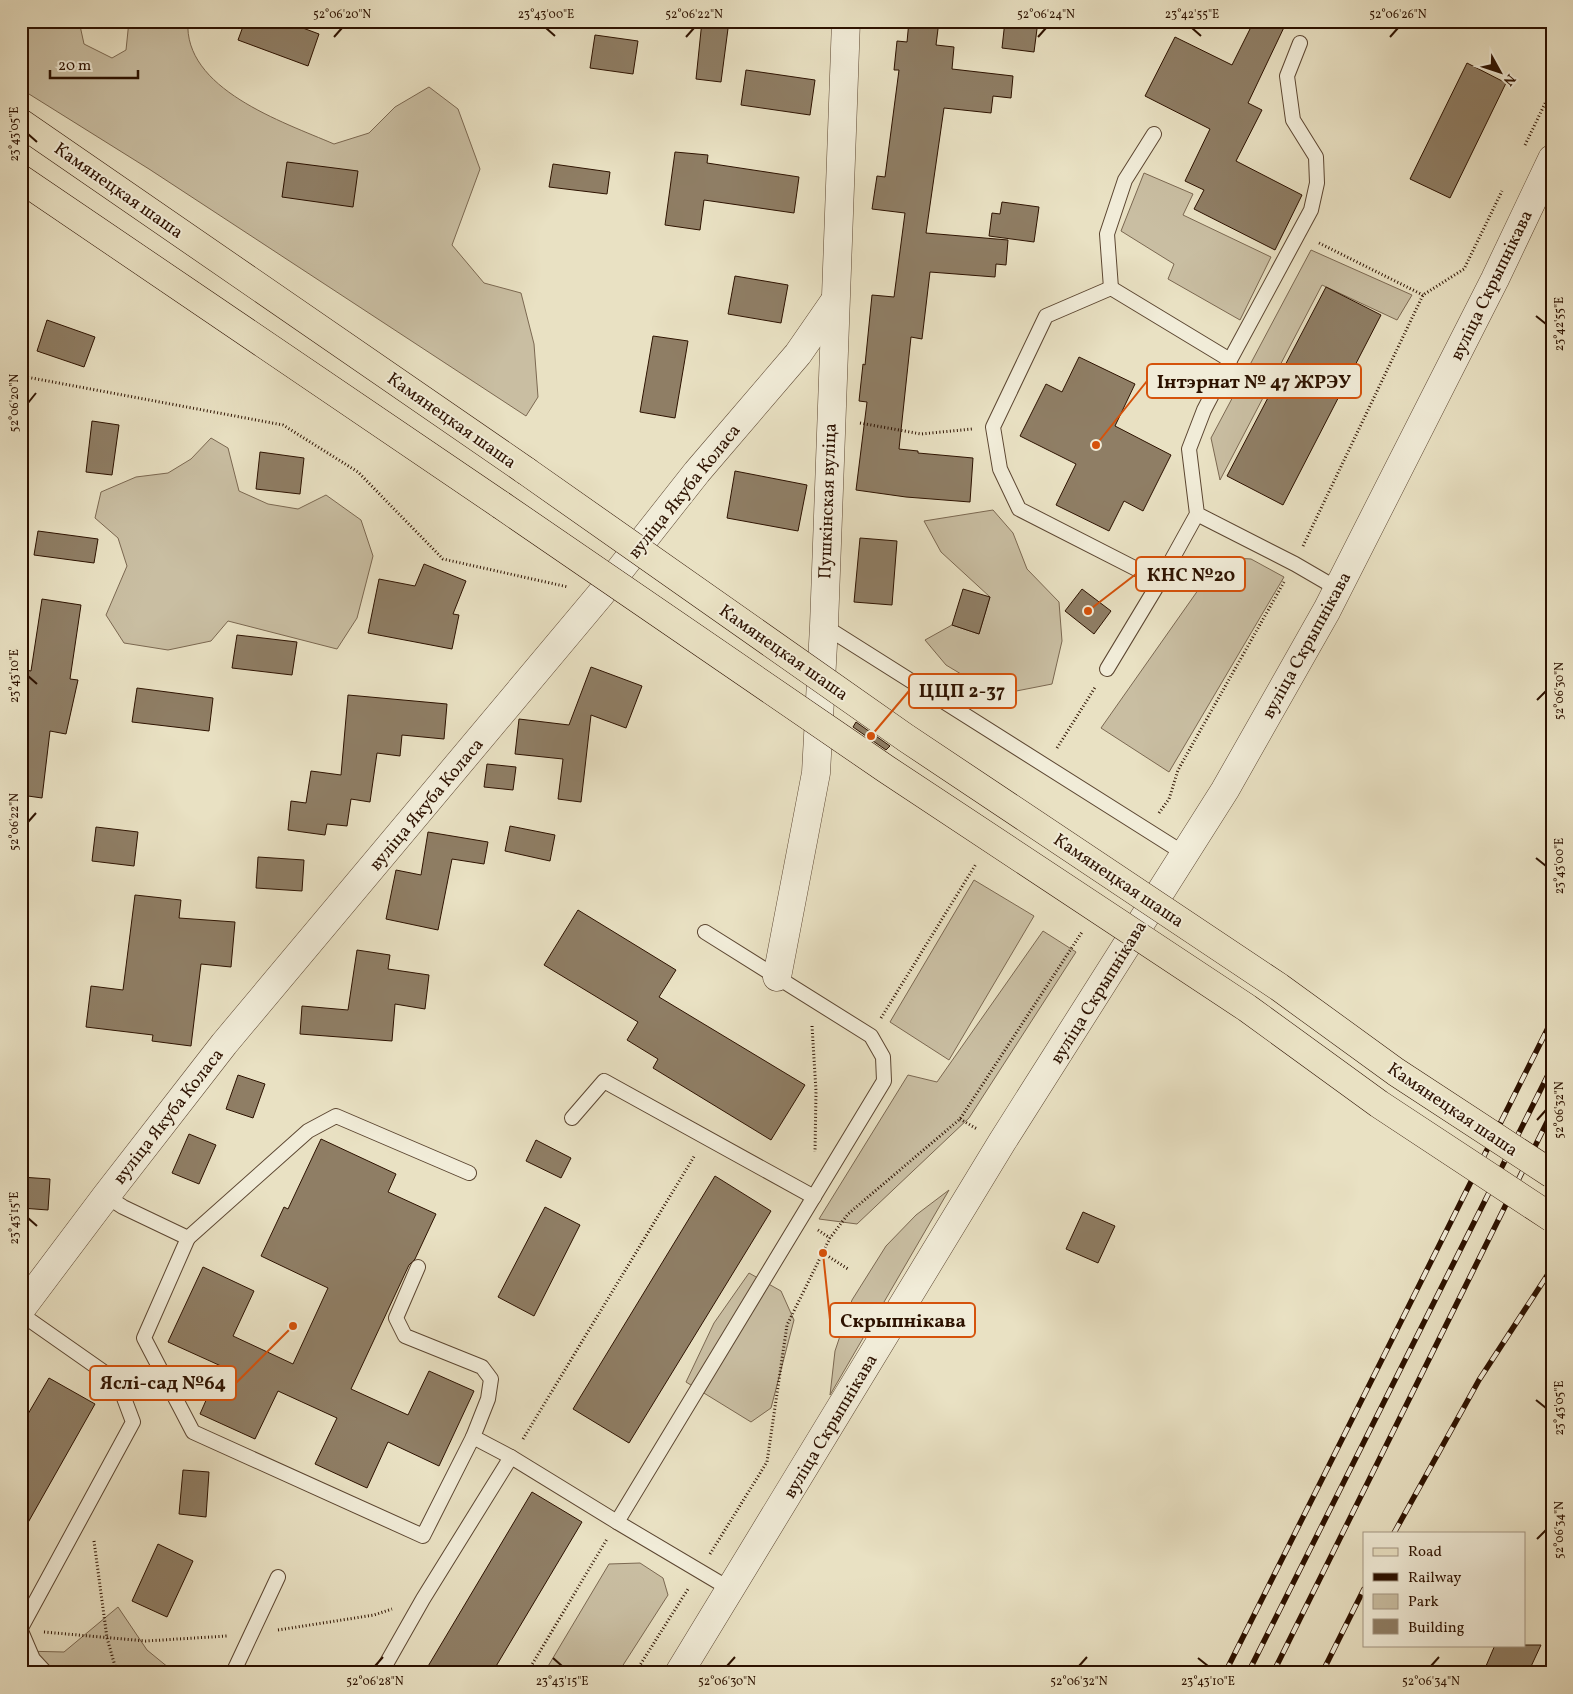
<svg xmlns="http://www.w3.org/2000/svg" width="1573" height="1694" viewBox="0 0 1573 1694" font-family="Vollkorn,serif">
  <style>
    .green { fill: #c9bea2; stroke: #7b6851 }
    .building { fill: #8f7e65; stroke: #2d1200 }
    .lines { fill: none; stroke-linecap: round; stroke-linejoin: round }
    .lane-casing { stroke: #5c4631; stroke-width: 16 }
    .street-casing { stroke: #5c4631; stroke-width: 29 }
    .primary-casing { stroke: #2d1200; stroke-width: 29 }
    .path { stroke: #2d1200; stroke-width: 3; stroke-dasharray: 1 2.5; stroke-linecap: butt }
    .lane { stroke: #f1ecd8; stroke-width: 14 }
    .street { stroke: #f1ecd8; stroke-width: 28 }
    .primary { stroke: #e9e1c3; stroke-width: 28 }
    .rail-casing { stroke: #2d1200; stroke-width: 5.5 }
    .rail { stroke: #f1ecd8; stroke-width: 4; stroke-dasharray: 11; stroke-linecap: butt }
    .primary-bridge-casing { stroke: #2d1200; stroke-width: 29; stroke-linecap: butt }
    .primary-bridge { stroke: #e9e1c3; stroke-width: 28 }
    .ticks { fill: none; stroke: #2d1200; stroke-width: 2 }
    .labels { text-anchor: middle; stroke-width: 4; stroke-linejoin: round; paint-order: stroke }
    .street-label { font-size: 18px; fill: #2d1200; stroke: #f1ecd8 }
    .leader { fill: none; stroke: #d5520b; stroke-width: 2 }
    .callout-dot { fill: #d5520b; stroke: #f1ecd8; stroke-width: 2 }
    .callout { fill: #f1ecd8; stroke: #d5520b; stroke-width: 2 }
    .callout-label { font-size: 19px; text-anchor: middle; font-weight: bold; fill: #2d1200 }
    .neatline { fill: none; stroke: #2d1200; stroke-width: 2 }
    .ticks-label { font-size: 12px; text-anchor: middle; fill: #2d1200 }
  </style>
  <rect width="100%" height="100%" fill="#e9e1c3"/>
  <filter id="stains"><feTurbulence type="fractalNoise" baseFrequency=".004" numOctaves="4"/><feColorMatrix values="0 0 0 0 .2 0 0 0 0 .09 0 0 0 0 .02 0 0 0 .5 -.17"/></filter>
  <radialGradient id="worn" r=".72"><stop offset=".6" stop-color="#630" stop-opacity="0"/><stop offset="1" stop-color="#630" stop-opacity=".3"/></radialGradient>
  <!-- green -->
  <g class="green">
    <path d="M21,21H79L84,44L112,58L126,50L129,21H188C183,89 283,122 334,144L369,133L395,107L429,87L458,109L480,169L452,245L484,283L521,293L534,344L538,397L526,416L149,169L21,89Z"/>
    <polygon points="1144,173 1193,194 1183,215 1271,257 1240,320 1168,279 1174,264 1121,231"/>
    <polygon points="1311,250 1412,295 1397,320 1322,285 1220,480 1211,438"/>
    <polygon points="211,438 228,448 239,491 268,504 298,509 326,495 361,520 373,556 357,618 337,649 228,621 211,641 168,650 124,643 106,615 127,566 118,538 95,518 101,492 136,477 168,473 191,459"/>
    <polygon points="993,510 1013,533 1027,569 1059,602 1062,641 1052,684 996,695 946,665 925,640 952,625 979,634 990,597 941,552 924,521"/>
    <polygon points="1235,558 1251,559 1284,577 1169,772 1101,728 1208,576 1221,564"/>
    <polygon points="974,880 1034,916 949,1060 890,1022"/>
    <polygon points="1043,931 1076,952 969,1118 857,1224 819,1219 908,1075 937,1082"/>
    <polygon points="949,1190 830,1395 835,1351 852,1300 886,1246 916,1215"/>
    <polygon points="749,1273 781,1291 794,1320 771,1408 751,1422 686,1382 714,1323"/>
    <polygon points="640,1563 663,1578 668,1595 618,1673 544,1673 609,1564"/>
    <polygon points="118,1607 147,1650 169,1668 169,1673 21,1673 21,1651 64,1652"/>
  </g>
  <!-- building -->
  <g class="building">
    <polygon points="245,21 284,21 319,34 308,66 238,40"/>
    <polygon points="702,21 729,21 721,82 696,79"/>
    <polygon points="909,21 939,21 936,45 954,47 952,69 1013,76 1011,98 993,96 991,113 944,108 926,233 1008,240 1006,265 996,264 995,277 930,272 922,339 911,337 899,449 918,451 918,453 973,458 970,502 906,497 856,490 867,402 859,401 863,364 865,365 872,295 894,297 905,213 872,209 877,176 885,177 899,70 894,70 897,41 907,42"/>
    <polygon points="1005,21 1038,21 1034,52 1002,48"/>
    <polygon points="1254,21 1287,21 1248,103 1262,110 1236,161 1302,195 1275,250 1194,209 1204,190 1185,181 1210,129 1145,96 1175,37 1232,65"/>
    <polygon points="595,35 638,41 633,74 590,68"/>
    <polygon points="1467,63 1506,83 1450,198 1410,179"/>
    <polygon points="746,70 815,80 810,115 741,105"/>
    <polygon points="675,152 708,155 707,163 799,177 794,213 704,200 700,230 665,225"/>
    <polygon points="287,162 358,171 353,207 282,197"/>
    <polygon points="553,164 610,172 607,194 549,187"/>
    <polygon points="1002,202 1039,207 1034,242 989,236 992,213 1000,214"/>
    <polygon points="735,276 788,285 781,323 728,314"/>
    <polygon points="1326,287 1381,315 1283,505 1227,476"/>
    <polygon points="47,320 95,337 84,367 37,351"/>
    <polygon points="653,336 688,341 675,418 640,412"/>
    <polygon points="1079,357 1135,384 1115,426 1171,455 1143,511 1124,501 1109,531 1056,505 1076,464 1020,436 1046,384 1062,392"/>
    <polygon points="92,421 119,425 112,475 86,472"/>
    <polygon points="260,452 304,458 300,494 256,489"/>
    <polygon points="735,471 807,485 798,531 727,518"/>
    <polygon points="38,531 98,539 94,563 34,555"/>
    <polygon points="860,538 897,541 892,605 854,602"/>
    <polygon points="424,564 466,581 453,614 459,615 452,649 368,633 379,579 415,586"/>
    <polygon points="963,589 990,597 979,634 952,625"/>
    <polygon points="1082,589 1111,611 1094,634 1065,611"/>
    <polygon points="42,599 81,605 70,679 78,680 66,734 50,731 42,798 21,795 21,669 31,671"/>
    <polygon points="237,635 297,642 292,675 232,668"/>
    <polygon points="591,667 642,686 626,728 591,715 581,802 558,799 563,759 515,754 519,719 569,725"/>
    <polygon points="137,688 213,698 209,731 132,722"/>
    <polygon points="348,695 447,704 444,739 402,735 400,756 377,753 370,802 351,799 347,826 327,824 325,835 288,830 291,801 306,803 311,771 341,775"/>
    <polygon points="856,722 890,746 886,750 853,727"/>
    <polygon points="487,764 516,767 513,790 484,787"/>
    <polygon points="510,826 555,835 550,861 505,851"/>
    <polygon points="96,827 138,832 134,866 92,861"/>
    <polygon points="428,832 488,842 484,864 452,859 438,930 386,919 396,870 421,875"/>
    <polygon points="258,857 304,860 302,891 256,888"/>
    <polygon points="135,895 181,900 179,918 235,922 231,967 201,964 191,1046 152,1041 153,1035 86,1027 91,986 123,990"/>
    <polygon points="578,910 676,970 659,997 805,1085 771,1140 653,1068 658,1059 627,1040 638,1022 544,965"/>
    <polygon points="357,950 390,955 388,969 429,975 425,1009 395,1004 392,1041 300,1034 302,1006 348,1010"/>
    <polygon points="238,1075 265,1084 253,1118 226,1109"/>
    <polygon points="189,1134 216,1145 199,1184 172,1173"/>
    <polygon points="321,1139 396,1174 388,1192 436,1214 415,1259 409,1265 351,1389 408,1415 429,1371 474,1391 439,1466 388,1442 367,1488 315,1464 337,1418 278,1391 255,1439 200,1414 221,1366 168,1342 203,1267 254,1291 233,1336 293,1364 328,1288 261,1256 284,1207 288,1209"/>
    <polygon points="536,1140 571,1158 561,1178 526,1161"/>
    <polygon points="715,1176 771,1211 629,1443 573,1409"/>
    <polygon points="21,1177 50,1179 48,1210 21,1208"/>
    <polygon points="545,1207 580,1225 534,1316 498,1297"/>
    <polygon points="1083,1212 1115,1226 1098,1263 1066,1249"/>
    <polygon points="49,1378 95,1404 21,1535 21,1426"/>
    <polygon points="183,1470 209,1472 206,1517 179,1514"/>
    <polygon points="532,1492 582,1522 492,1673 424,1673"/>
    <polygon points="158,1544 193,1561 167,1617 132,1601"/>
    <polygon points="1495,1645 1541,1645 1528,1673 1483,1673"/>
  </g>
  <g class="lines">
    <!-- lane casing -->
    <g class="lane-casing">
      <g id="lane">
        <polyline points="1111,288 1107,234 1125,180 1154,134"/>
        <polyline points="1230,360 1311,210 1317,183 1316,157 1293,120 1287,76 1300,43"/>
        <polyline points="1197,514 1160,581 1019,509 1000,469 993,427 1046,316 1111,288 1230,360 1204,410 1189,449 1197,514 1295,564 1338,589"/>
        <polyline points="824,626 1185,854"/>
        <polyline points="1107,669 1160,581"/>
        <polyline points="705,932 871,1036 883,1057 884,1081 617,1522 730,1589"/>
        <polyline points="572,1118 604,1081 814,1197"/>
        <polyline points="106,1196 123,1207 188,1238 308,1131 336,1116 469,1173"/>
        <polyline points="188,1238 144,1338 193,1432 423,1536 473,1437"/>
        <polyline points="418,1267 396,1318 405,1336 482,1367 491,1379 488,1399 473,1437 511,1457"/>
        <polyline points="21,1314 118,1382 133,1422 21,1628"/>
        <polyline points="21,1631 33,1659 46,1673"/>
        <polyline points="233,1673 278,1577"/>
        <polyline points="381,1673 423,1599 511,1457 617,1522"/>
      </g>
    </g>
    <!-- street casing -->
    <g class="street-casing">
      <g id="street">
        <polyline points="777,977 816,773 824,626 846,21"/>
        <polyline points="21,1309 106,1196 224,1044 600,595 697,472 798,354 834,302"/>
        <polyline points="679,1673 1002,1142 1225,790 1327,610 1495,279 1552,159"/>
      </g>
    </g>
    <!-- primary casing -->
    <g class="primary-casing">
      <g id="primary">
        <polyline points="21,123 526,471"/>
        <polyline points="21,179 501,505"/>
      </g>
    </g>
    <!-- path -->
    <g class="path">
      <polyline points="1525,145 1552,89"/>
      <polyline points="1319,243 1423,295"/>
      <polyline points="21,376 283,425 358,472 443,559 568,587"/>
      <polyline points="860,423 921,434 972,429"/>
      <polyline points="1303,546 1423,295 1464,269 1502,191"/>
      <polyline points="1057,748 1096,686"/>
      <polyline points="1159,813 1169,799 1178,770 1284,582"/>
      <polyline points="881,1018 976,864"/>
      <polyline points="812,1026 816,1091 815,1152"/>
      <polyline points="960,1119 977,1129"/>
      <polyline points="818,1230 830,1238"/>
      <polyline points="823,1253 848,1269"/>
      <polyline points="523,1439 695,1155"/>
      <polyline points="94,1541 107,1638 117,1673"/>
      <polyline points="710,1554 767,1462 787,1325 830,1238 848,1214 960,1119 1082,932"/>
      <polyline points="278,1630 374,1615 392,1609"/>
      <polyline points="44,1632 146,1641 227,1636"/>
      <polyline points="527,1673 607,1539"/>
      <polyline points="635,1673 688,1589"/>
    </g>
    <!-- lane -->
    <use href="#lane" class="lane"/>
    <!-- street -->
    <use href="#street" class="street"/>
    <!-- primary -->
    <use href="#primary" class="primary"/>
    <!-- rail casing -->
    <g class="rail-casing">
      <g id="rail">
        <polyline points="1394,1533 1479,1380 1552,1268"/>
        <polyline points="1225,1673 1552,1020"/>
        <polyline points="1248,1673 1552,1067"/>
        <polyline points="1273,1673 1552,1112"/>
        <polyline points="1322,1673 1364,1589"/>
      </g>
    </g>
    <!-- rail -->
    <use href="#rail" class="rail"/>
    <!-- primary-bridge casing -->
    <g class="primary-bridge-casing">
      <g id="primary-bridge">
        <polyline points="526,471 906,738 1279,987 1396,1072 1552,1174"/>
        <polyline points="501,505 886,769 1247,1008 1379,1104 1552,1218"/>
      </g>
    </g>
    <!-- primary-bridge -->
    <use href="#primary-bridge" class="primary-bridge"/>
  </g>
  <!-- ticks -->
  <path class="ticks" d="M546,28L555,36M1192,28L1201,36M334,37L342,28M686,37L694,28M1038,37L1046,28M1390,37L1398,28M28,134L37,142M1536,316L1546,324M28,403L36,393M28,676L37,684M1537,700L1546,691M28,822L36,813M1536,858L1546,866M1537,1120L1546,1110M28,1218L37,1226M1536,1400L1546,1408M1537,1539L1546,1530M553,1658L562,1666M1198,1658L1208,1666M375,1666L383,1657M727,1666L735,1657M1079,1666L1087,1657M1431,1666L1439,1657"/>
  <g class="labels">
    <!-- street labels -->
    <g class="street-label">
      <text transform="translate(119 190) rotate(35)" y="6">Камянецкая шаша</text>
      <text transform="translate(1491 285) rotate(-64)" y="6">вуліца Скрыпнікава</text>
      <text transform="translate(452 420) rotate(35)" y="6">Камянецкая шаша</text>
      <text transform="translate(684 491) rotate(-51)" y="6">вуліца Якуба Коласа</text>
      <text transform="translate(827 501) rotate(-88)" y="6">Пушкінская вуліца</text>
      <text transform="translate(1306 645) rotate(-61)" y="6">вуліца Скрыпнікава</text>
      <text transform="translate(784 652) rotate(35)" y="6">Камянецкая шаша</text>
      <text transform="translate(426 804) rotate(-50)" y="6">вуліца Якуба Коласа</text>
      <text transform="translate(1119 880) rotate(34)" y="6">Камянецкая шаша</text>
      <text transform="translate(1098 992) rotate(-58)" y="6">вуліца Скрыпнікава</text>
      <text transform="translate(1453 1109) rotate(34)" y="6">Камянецкая шаша</text>
      <text transform="translate(168 1116) rotate(-52)" y="6">вуліца Якуба Коласа</text>
      <text transform="translate(830 1426) rotate(-59)" y="6">вуліца Скрыпнікава</text>
    </g>
  </g>
  <!-- callouts -->
  <path class="leader" d="M1096 445L1147 381M1088 611L1136 574M871 736L909 691M823 1253L830 1320M293 1326L236 1383"/>
  <g class="callout-dot">
    <circle cx="1096" cy="445" r="5"/>
    <circle cx="1088" cy="611" r="5"/>
    <circle cx="871" cy="736" r="5"/>
    <circle cx="823" cy="1253" r="5"/>
    <circle cx="293" cy="1326" r="5"/>
  </g>
  <g class="callout">
    <rect x="1147" y="364" width="214" height="34" rx="5"/>
    <rect x="1136" y="557" width="109" height="34" rx="5"/>
    <rect x="909" y="674" width="107" height="34" rx="5"/>
    <rect x="830" y="1303" width="145" height="34" rx="5"/>
    <rect x="90" y="1366" width="146" height="34" rx="5"/>
  </g>
  <g class="callout-label">
    <text x="1254" y="388">Інтэрнат № 47 ЖРЭУ</text>
    <text x="1191" y="581">КНС №20</text>
    <text x="962" y="697">ЦЦП 2-37</text>
    <text x="903" y="1327">Скрыпнікава</text>
    <text x="163" y="1389">Яслі-сад №64</text>
  </g>
  <!-- margin -->
  <rect width="1573" height="1694" fill="none" stroke="#e9e1c3" stroke-width="55"/>
  <!-- legend -->
  <rect x="1363" y="1532" width="162" height="115" fill="#f1ecd8" stroke="#a39582"/>
  <rect x="1373" y="1548" width="25" height="8" fill="#e9e1c3" stroke="#a39582"/>
  <text x="1408" y="1556" font-size="15" fill="#2d1200">Road</text>
  <rect x="1373" y="1573" width="25" height="8" fill="#2d1200" stroke="#a39582"/>
  <text x="1408" y="1582" font-size="15" fill="#2d1200">Railway</text>
  <rect x="1373" y="1594" width="25" height="15" fill="#c9bea2" stroke="#a39582"/>
  <text x="1408" y="1606" font-size="15" fill="#2d1200">Park</text>
  <rect x="1373" y="1619" width="25" height="15" fill="#8f7e65" stroke="#a39582"/>
  <text x="1408" y="1632" font-size="15" fill="#2d1200">Building</text>
  <!-- north arrow -->
  <g transform="translate(1500 72) rotate(130)" stroke="#f1ecd8" stroke-width="4" paint-order="stroke">
  <path d="M0-4L9 19L0 12L-9 19Z" fill="#2d1200"/>
  <text y="-8" font-size="14" font-weight="bold" text-anchor="middle" fill="#2d1200">N</text>
  </g>
  <!-- scale -->
  <path d="M50 70v8h88v-8" fill="none" stroke="#2d1200" stroke-width="2.5"/>
  <text x="58" y="70" font-size="15" fill="#2d1200" stroke="#f1ecd8" stroke-width="4" paint-order="stroke">20 m</text>
  <rect x="28" y="28" width="1518" height="1638" class="neatline"/>
  <g class="ticks-label">
    <text x="342" y="18">52°06'20"N</text>
    <text x="546" y="18">23°43'00"E</text>
    <text x="694" y="18">52°06'22"N</text>
    <text x="1046" y="18">52°06'24"N</text>
    <text x="1192" y="18">23°42'55"E</text>
    <text x="1398" y="18">52°06'26"N</text>
    <text transform="translate(14 134) rotate(-90)" y="4">23°43'05"E</text>
    <text transform="translate(1559 324) rotate(-90)" y="4">23°42'55"E</text>
    <text transform="translate(14 403) rotate(-90)" y="4">52°06'20"N</text>
    <text transform="translate(14 676) rotate(-90)" y="4">23°43'10"E</text>
    <text transform="translate(1559 691) rotate(-90)" y="4">52°06'30"N</text>
    <text transform="translate(14 822) rotate(-90)" y="4">52°06'22"N</text>
    <text transform="translate(1559 866) rotate(-90)" y="4">23°43'00"E</text>
    <text transform="translate(1559 1110) rotate(-90)" y="4">52°06'32"N</text>
    <text transform="translate(14 1218) rotate(-90)" y="4">23°43'15"E</text>
    <text transform="translate(1559 1408) rotate(-90)" y="4">23°43'05"E</text>
    <text transform="translate(1559 1530) rotate(-90)" y="4">52°06'34"N</text>
    <text x="375" y="1685">52°06'28"N</text>
    <text x="562" y="1685">23°43'15"E</text>
    <text x="727" y="1685">52°06'30"N</text>
    <text x="1079" y="1685">52°06'32"N</text>
    <text x="1208" y="1685">23°43'10"E</text>
    <text x="1431" y="1685">52°06'34"N</text>
  </g>
  <rect width="100%" height="100%" filter="url(#stains)"/>
  <rect width="100%" height="100%" fill="url(#worn)"/>
</svg>
